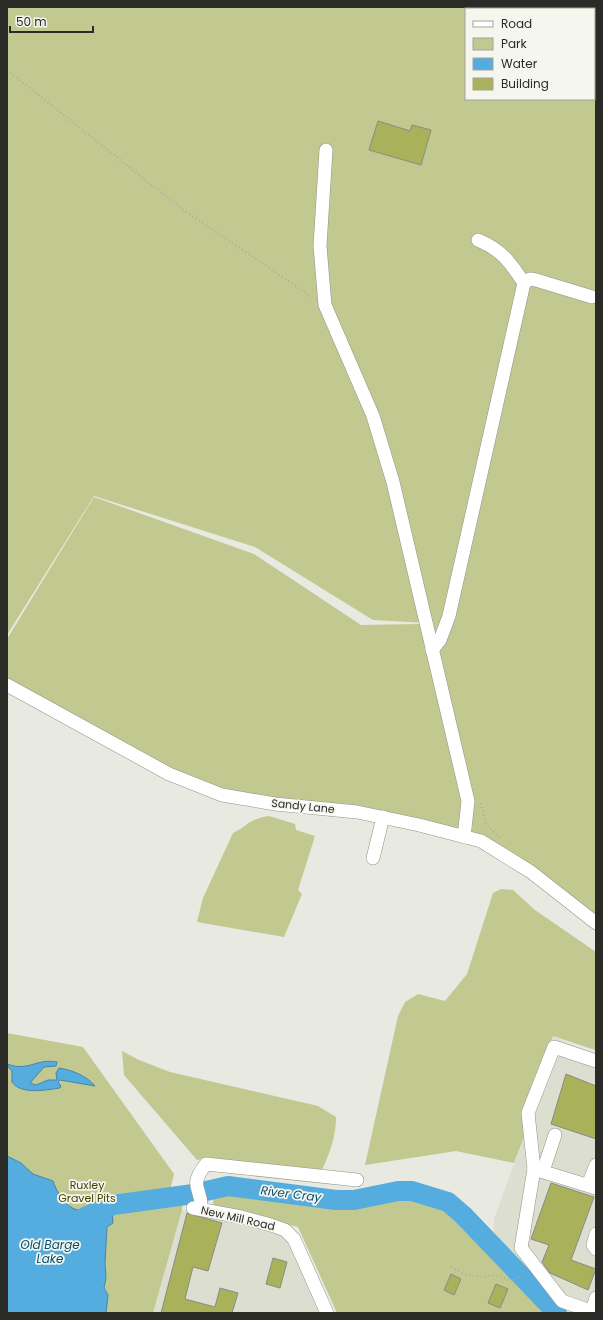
<svg xmlns="http://www.w3.org/2000/svg" width="603" height="1320" viewBox="0 0 603 1320" font-family="Poppins,sans-serif">
  <style>
    .built { fill: #dcdfcf }
    .green { fill: #c1c890; fill-rule: evenodd }
    .water { fill: #55acde; stroke: #4885a7 }
    .lines { fill: none; stroke-linecap: round; stroke-linejoin: round }
    .river { stroke: #55acde; stroke-width: 20 }
    .building { fill: #a9b15b; stroke: #8a8b84 }
    .minor-casing { stroke: #92938c; stroke-width: 14 }
    .path { stroke: #aaaba5; stroke-width: 2; stroke-dasharray: 1 3; stroke-linecap: butt }
    .minor { stroke: #fff; stroke-width: 13 }
    .labels { text-anchor: middle; stroke-width: 3.5; stroke-linejoin: round; paint-order: stroke }
    .street-label { font-size: 11px; fill: #2a2a27; stroke: #f5f6ee }
    .park-label { font-size: 11px; fill: #414500; stroke: #f5f6ee }
    .water-label { font-size: 12px; font-style: italic; fill: #074f71; stroke: #f5f6ee }
  </style>
  <rect width="100%" height="100%" fill="#e8e9e1"/>
  <!-- built -->
  <g class="built">
    <polygon points="553,1036 596,1055 596,1313 563,1312 555,1306 493,1241 494,1219 524,1137 523,1112"/>
    <polygon points="182,1210 241,1219 284,1232 324,1313 153,1313"/>
  </g>
  <!-- green -->
  <g class="green">
    <path d="M7,7H596V922L467,834L470,800L427,623L373,620L255,547L94,496L7,635ZM466,9H594V99H466Z"/>
    <polygon points="94,497 254,554 361,625 420,624 465,800 461,833 223,794 169,773 7,683 7,639"/>
    <path d="M269,816L295,824L296,830L315,836L298,890L302,894L284,937L197,922L203,898L233,833C249,825 249,819 269,816Z"/>
    <polygon points="501,889 513,890 535,910 596,952 595,1050 553,1036 523,1112 524,1137 514,1163 456,1151 365,1165 398,1016 405,1002 418,994 445,1001 467,974 493,893"/>
    <polygon points="7,1033 83,1047 174,1174 166,1206 183,1200 182,1210 153,1313 7,1313"/>
    <path d="M122,1051L139,1060L170,1072L318,1106L336,1117C336,1137 330,1152 322,1170L208,1158L197,1160L124,1075Z"/>
    <polygon points="227,1191 338,1202 360,1203 398,1194 423,1197 440,1205 457,1219 552,1313 337,1313 298,1227 213,1206 214,1192"/>
  </g>
  <!-- water -->
  <g class="water">
    <path d="M57,1062L56,1066L44,1067L30,1083L36,1085L48,1080H57L56,1073L59,1068C72,1070 87,1076 95,1086L60,1080L58,1082L61,1086L60,1088C46,1090 21,1095 12,1082V1071L7,1066V1064C29,1072 36,1058 57,1062Z"/>
    <path d="M7,1156L21,1163L33,1174L53,1181C57,1193 68,1212 83,1210C93,1209 102,1203 111,1201L113,1223L107,1227L105,1263L106,1278L104,1288L108,1295L106,1313H7Z"/>
  </g>
  <g class="lines">
    <!-- river -->
    <polyline class="river" points="85,1217 113,1205 193,1194 228,1186 336,1200 354,1200 398,1191 412,1191 448,1202 463,1215 557,1313"/>
  </g>
  <!-- building -->
  <g class="building">
    <polygon points="378,121 410,131 412,125 431,130 421,165 369,150"/>
    <polygon points="566,1074 596,1086 596,1139 551,1124"/>
    <polygon points="551,1183 594,1197 571,1260 596,1269 588,1290 550,1273 542,1262 549,1245 531,1239"/>
    <polygon points="187,1213 222,1223 208,1271 193,1267 185,1299 215,1307 220,1288 238,1293 232,1313 161,1313"/>
    <polygon points="273,1258 287,1262 280,1288 266,1284"/>
    <polygon points="451,1274 461,1279 454,1295 444,1290"/>
    <polygon points="496,1284 508,1289 500,1308 488,1303"/>
  </g>
  <g class="lines">
    <!-- minor casing -->
    <g class="minor-casing">
      <g id="minor">
        <polyline points="326,150 320,246 325,305 373,416 393,482 468,801 464,837"/>
        <path d="M478,240C502,250 510,262 524,283"/>
        <polyline points="432,650 440,640 449,616 524,283 530,279 536,280 592,297"/>
        <polyline points="7,685 169,774 222,795 275,804 357,812 419,825 481,841 531,872 596,923"/>
        <polyline points="373,858 383,817"/>
        <polyline points="534,1169 528,1113 554,1047 596,1061"/>
        <polyline points="543,1171 555,1135"/>
        <polyline points="588,1185 596,1165"/>
        <polyline points="193,1208 241,1217 271,1225 285,1230 294,1239 327,1313"/>
        <path d="M201,1209C203,1188 187,1188 206,1164L357,1180"/>
        <polyline points="596,1234 593,1245 596,1249"/>
        <polyline points="592,1311 596,1298"/>
        <polyline points="596,1313 562,1301 521,1248 534,1169 596,1188"/>
      </g>
    </g>
    <!-- path -->
    <g class="path">
      <polyline points="7,70 182,209 312,297"/>
      <polyline points="481,803 486,824 500,838"/>
      <polyline points="451,1267 466,1275 481,1277 495,1275 514,1281 525,1272"/>
    </g>
    <!-- minor -->
    <use href="#minor" class="minor"/>
  </g>
  <g class="labels">
    <!-- street labels -->
    <g class="street-label">
      <text transform="translate(303 806) rotate(6)" y="4">Sandy Lane</text>
      <text transform="translate(238 1218) rotate(13)" y="4">New Mill Road</text>
    </g>
    <!-- park labels -->
    <g class="park-label">
      <text x="87" y="1189">Ruxley<tspan x="87" dy="13">Gravel Pits</tspan></text>
    </g>
    <!-- water labels -->
    <g class="water-label">
      <text transform="translate(291 1194) rotate(7)" y="4">River Cray</text>
      <text x="50" y="1249">Old Barge<tspan x="50" dy="14">Lake</tspan></text>
    </g>
  </g>
  <!-- border -->
  <rect width="603" height="1320" fill="none" stroke="#2a2a27" stroke-width="16"/>
  <!-- legend -->
  <rect x="465" y="8" width="130" height="92" fill="#f5f6ee" stroke="#a4a49e"/>
  <rect x="473" y="21" width="20" height="6" fill="#ffffff" stroke="#a4a49e"/>
  <text x="501" y="28" font-size="12" fill="#2a2a27">Road</text>
  <rect x="473" y="38" width="20" height="12" fill="#c1c890" stroke="#a4a49e"/>
  <text x="501" y="48" font-size="12" fill="#2a2a27">Park</text>
  <rect x="473" y="58" width="20" height="12" fill="#55acde" stroke="#a4a49e"/>
  <text x="501" y="68" font-size="12" fill="#2a2a27">Water</text>
  <rect x="473" y="78" width="20" height="12" fill="#a9b15b" stroke="#a4a49e"/>
  <text x="501" y="88" font-size="12" fill="#2a2a27">Building</text>
  <!-- scale -->
  <path d="M10 26v6h83v-6" fill="none" stroke="#2a2a27" stroke-width="2"/>
  <text x="16" y="26" font-size="12" fill="#2a2a27" stroke="#f5f6ee" stroke-width="3" paint-order="stroke">50 m</text>
</svg>
